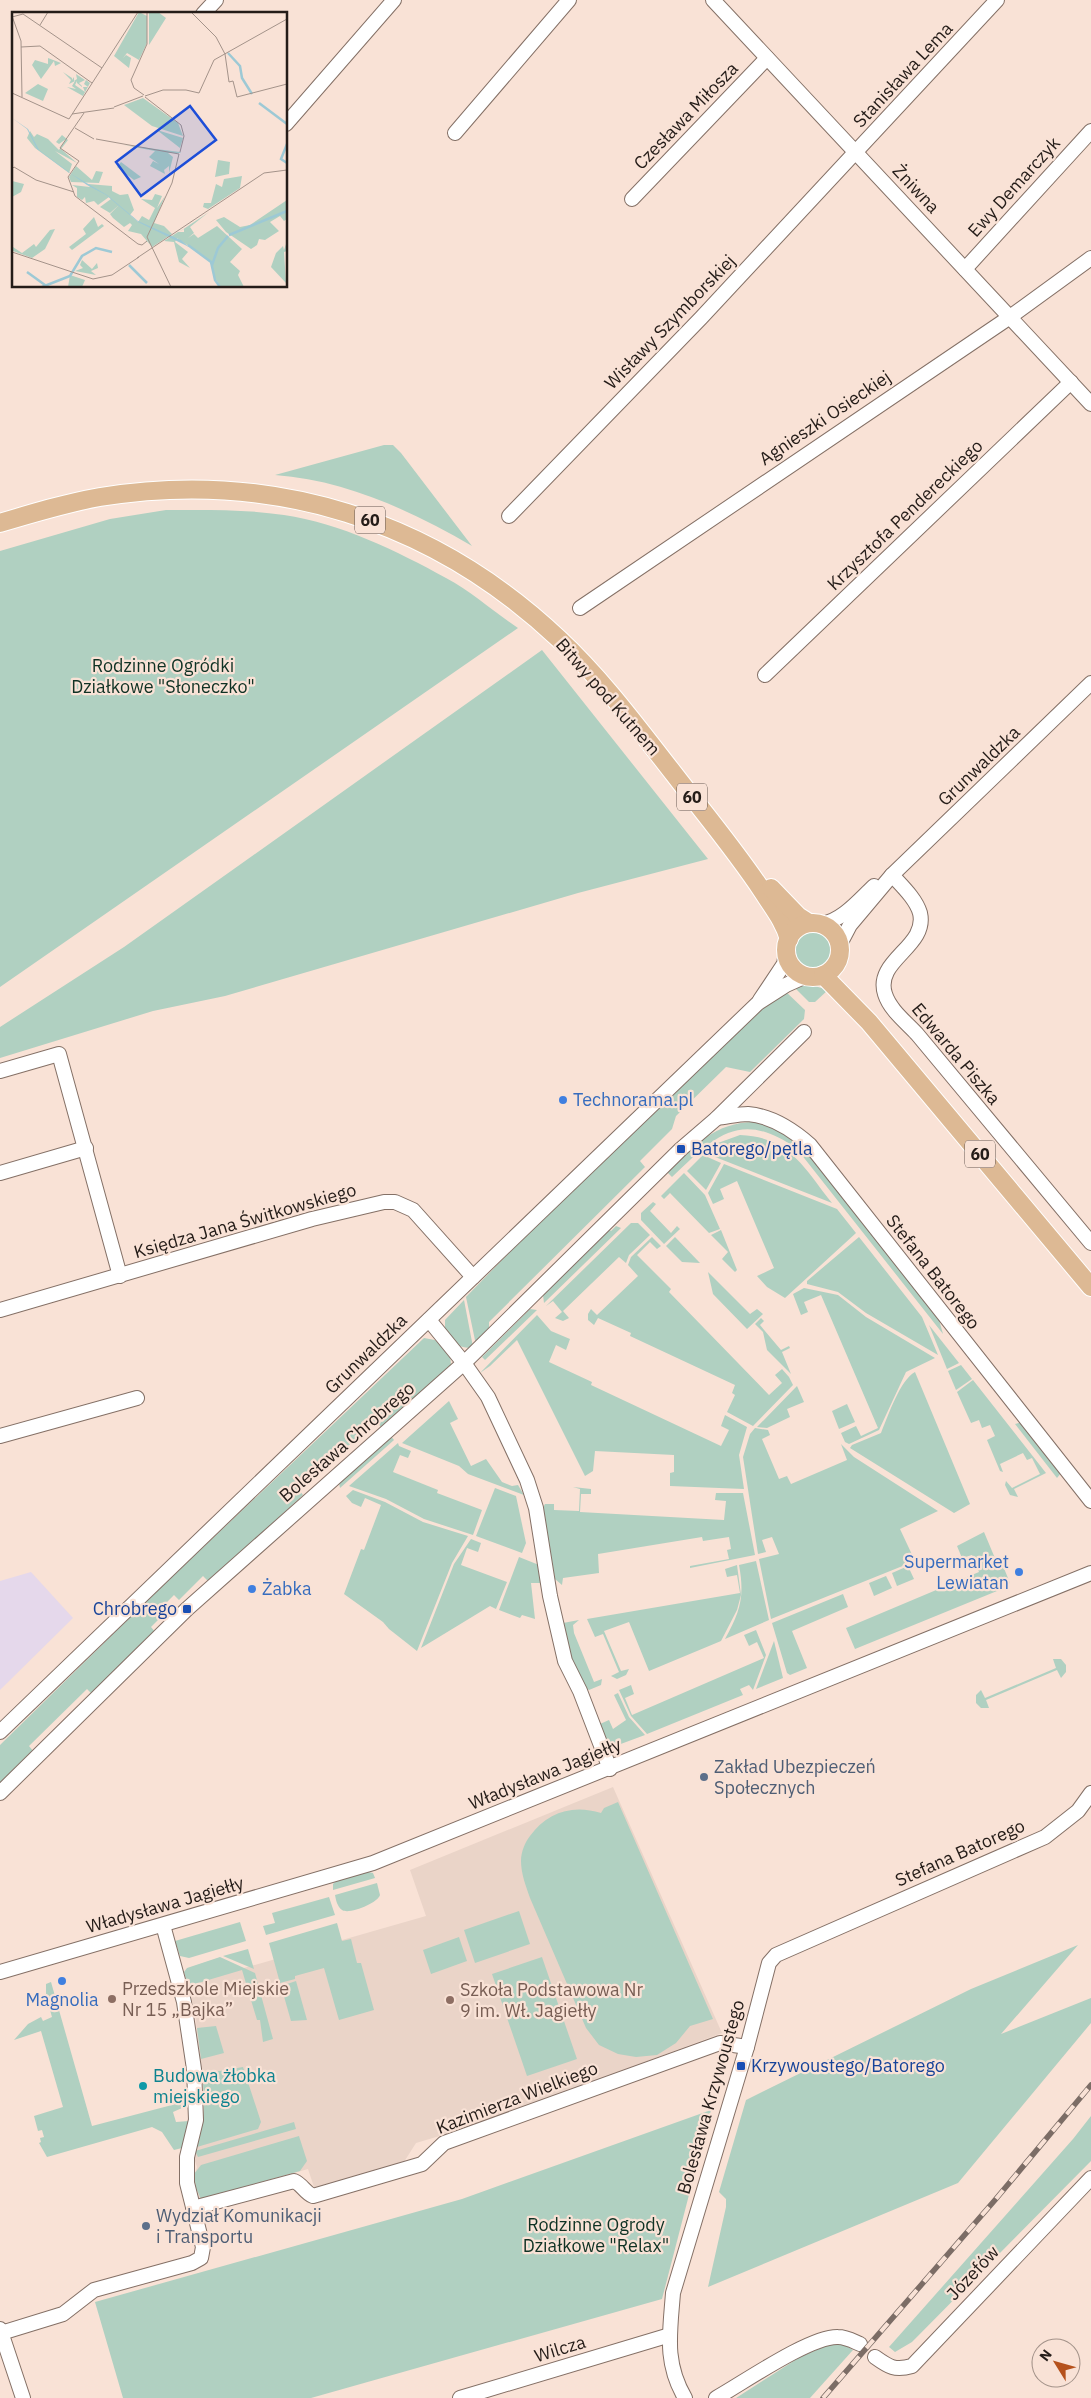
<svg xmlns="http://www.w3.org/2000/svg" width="1091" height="2398" viewBox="0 0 1091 2398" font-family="'IBM Plex Sans',sans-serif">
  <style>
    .commercial { fill: #e5d8eb }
    .education { fill: #ead4c8 }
    .green { fill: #b0d0c1 }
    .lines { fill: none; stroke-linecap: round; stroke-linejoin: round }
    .minor-casing { stroke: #847066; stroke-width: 16 }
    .major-casing { stroke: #fff; stroke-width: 20 }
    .minor { stroke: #fff; stroke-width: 14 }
    .major { stroke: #ddb994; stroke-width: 18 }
    .rail-casing { stroke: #7c6d66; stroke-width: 5.5 }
    .rail { stroke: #f9e2d6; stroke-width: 4; stroke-dasharray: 11; stroke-linecap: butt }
    .shop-dot { fill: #3f7fe0; stroke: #f9e2d6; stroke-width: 2 }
    .transit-dot { fill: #1a4fb4; stroke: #f9e2d6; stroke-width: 2 }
    .service-dot { fill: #5c6f8a; stroke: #f9e2d6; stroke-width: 2 }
    .education-dot { fill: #8d6e63; stroke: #f9e2d6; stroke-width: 2 }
    .culture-dot { fill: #0f9aa8; stroke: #f9e2d6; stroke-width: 2 }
    .labels { text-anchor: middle; stroke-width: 4.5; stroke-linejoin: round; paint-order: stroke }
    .shield { fill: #f9e2d6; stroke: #645751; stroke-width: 1 }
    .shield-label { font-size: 16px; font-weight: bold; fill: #241c18 }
    .street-label { font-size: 18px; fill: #241c18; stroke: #f9e2d6 }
    .park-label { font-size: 18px; fill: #0f3224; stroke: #f9e2d6 }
    .shop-label { font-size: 18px; fill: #366cbe; stroke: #f9e2d6; text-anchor: start }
    .transit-label { font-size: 18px; fill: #164399; stroke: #f9e2d6; text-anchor: start }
    .service-label { font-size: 18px; fill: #4e5e75; stroke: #f9e2d6; text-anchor: start }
    .education-label { font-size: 18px; fill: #785e54; stroke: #f9e2d6; text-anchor: start }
    .culture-label { font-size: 18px; fill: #0d838f; stroke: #f9e2d6; text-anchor: start }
    .inset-river { fill: none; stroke: #9dc9d5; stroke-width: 2.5 }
    .inset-road { fill: none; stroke: #a4938a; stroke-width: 1 }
    .view { fill: #1d4ed8; fill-opacity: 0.15; stroke: #1d4ed8; stroke-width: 2.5 }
    .inset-edge { fill: none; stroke: #241c18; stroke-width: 2.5 }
  </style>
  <rect width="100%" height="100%" fill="#f9e2d6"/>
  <!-- commercial -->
  <polygon class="commercial" points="31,1572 73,1618 0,1690 0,1581"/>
  <!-- education -->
  <polygon class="education" points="613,1787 722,2033 480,2124 416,2143 402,2165 315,2190 308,2169 200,2200 195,2185 194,2176 197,2167 193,2155 202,2126 204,2102 195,2012 188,1984 426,1916 410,1870"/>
  <!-- green -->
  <g class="green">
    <path d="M384,445H393L401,453L472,546C412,511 345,480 275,475Z"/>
    <path d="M166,510C204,510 245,509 284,515C340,523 397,551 446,578C472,592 494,612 518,628L0,987V551L110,519Z"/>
    <polygon points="542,650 708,859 578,893 225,996 153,1011 0,1058 0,1027 124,947"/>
    <circle cx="813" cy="950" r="19"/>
    <polygon points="805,983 828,990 815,1002 809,1002 793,986"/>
    <path d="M784,990L805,1010L804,1019L750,1072L726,1067L676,1116L672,1129L640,1161L645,1167L489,1322V1333L476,1345L466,1297C569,1191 673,1087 784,990Z"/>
    <path d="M755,1122L777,1129L801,1143L938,1316L943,1334L797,1149C740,1108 714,1137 672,1177L667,1172C694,1146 715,1122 755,1122Z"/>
    <path d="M740,1135C790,1137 804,1168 832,1203L705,1153L718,1143Z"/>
    <polygon points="703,1155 721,1163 706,1190 687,1171"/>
    <polygon points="724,1164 837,1209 856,1233 785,1298 767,1287 757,1276 774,1268 737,1181 720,1189 724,1199 713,1204 708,1193"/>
    <polygon points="684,1173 705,1195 720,1229 709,1233 670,1193 664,1199 661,1196"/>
    <polygon points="653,1202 656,1204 650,1211 671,1233 677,1226 680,1229 664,1244 641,1220 641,1213"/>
    <polygon points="631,1223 638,1223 650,1235 629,1255 626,1263 619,1257 563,1311 569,1318 563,1321 555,1318 562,1312 553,1301 546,1306"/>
    <polygon points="616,1226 621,1228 544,1303 543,1295 609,1229 611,1231"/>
    <polygon points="721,1230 737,1270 735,1272 722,1259 728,1252 711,1235"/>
    <polygon points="652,1237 661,1246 657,1249 650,1242 637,1255 671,1289 669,1292 769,1395 782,1383 775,1375 782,1369 789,1377 793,1385 753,1426 727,1412 735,1395 732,1393 735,1385 630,1336 631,1333 598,1318 594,1325 588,1320 588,1314 591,1309 597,1315 638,1276 628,1265 631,1257"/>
    <polygon points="675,1237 700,1263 682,1262 666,1246"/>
    <polygon points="859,1237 922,1317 938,1355 866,1313 838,1292 807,1284 807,1281"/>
    <polygon points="708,1272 750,1314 757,1309 763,1314 747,1329 713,1294"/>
    <polygon points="804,1288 838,1295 866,1317 935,1358 906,1372 879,1430 849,1444 845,1442 841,1433 856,1426 861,1436 878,1428 821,1295 804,1302 808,1312 801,1315 793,1294"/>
    <path d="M464,1300L473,1347C460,1350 454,1342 445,1334V1320Z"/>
    <polygon points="530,1309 537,1310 485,1360 482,1357"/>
    <polygon points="537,1315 551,1331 570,1339 566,1350 556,1345 549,1362 592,1382 591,1385 721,1446 729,1430 721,1426 725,1415 747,1427 739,1455 744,1489 670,1486 670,1473 674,1472 674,1455 595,1451 593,1471 585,1476 517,1340 490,1366 480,1373"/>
    <polygon points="761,1318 764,1321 760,1325 781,1350 789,1346 790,1348 782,1352 791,1374 767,1350 763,1332 755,1324"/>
    <polygon points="929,1325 959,1363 947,1369"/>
    <polygon points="424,1338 435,1340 450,1355 451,1365 448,1371 381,1427 376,1421 299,1490 303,1495 209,1582 203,1576 179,1600 174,1595 164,1605 168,1610 151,1627 156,1633 93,1695 87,1689 29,1746 34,1752 0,1785 0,1745 154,1594"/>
    <polygon points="961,1365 972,1379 956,1390 948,1371"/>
    <path d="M915,1372L970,1504L954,1513L850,1448L852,1445L881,1433C888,1416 900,1380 915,1372Z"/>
    <polygon points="973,1380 1046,1473 1014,1489 1018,1497 1010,1495 1005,1485 1006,1481 1012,1488 1040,1474 1032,1458 1027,1460 1023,1453 1000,1464 1003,1472 1000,1471 987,1440 995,1436 990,1425 982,1428 979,1420 971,1423 957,1392"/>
    <polygon points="797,1386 804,1402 787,1409 790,1417 767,1428 757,1427"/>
    <polygon points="449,1401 458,1419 450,1423 471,1466 486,1459 502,1482 512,1486 518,1485 524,1495 468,1474 459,1466 402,1443"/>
    <polygon points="847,1404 855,1422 839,1429 832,1411"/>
    <polygon points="1022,1422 1061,1473 1057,1478 1015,1424"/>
    <polygon points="755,1428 768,1430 770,1435 762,1439 779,1479 787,1476 791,1484 847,1460 841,1444 854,1457 938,1511 900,1529 915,1561 771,1619 759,1559 779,1554 772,1537 762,1540 766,1552 758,1554 743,1457 750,1434"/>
    <polygon points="390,1435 394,1440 340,1488 339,1483"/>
    <polygon points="398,1443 399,1446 411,1451 408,1458 400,1455 393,1472 438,1490 437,1493 482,1510 473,1535 424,1519 386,1499 349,1486"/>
    <polygon points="573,1487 591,1489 591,1494 581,1494 580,1512 724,1520 726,1501 715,1500 716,1493 743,1493 755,1555 690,1568 690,1566 729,1559 727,1550 731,1549 729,1537 703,1541 702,1537 598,1554 599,1573 563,1578 562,1585 555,1579 543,1508 545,1504 554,1504 554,1510 579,1511 580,1489"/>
    <polygon points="495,1488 516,1496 526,1543 522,1553 476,1536"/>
    <polygon points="353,1490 385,1502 423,1522 468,1536 452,1563 417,1651 389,1629 383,1622 344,1594 361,1549 364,1550 381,1505 365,1498 361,1507 352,1503 346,1496"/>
    <polygon points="984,1532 997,1563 1001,1561 1010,1583 1003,1588 1000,1583 995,1585 997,1591 855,1649 846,1628 979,1572 972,1555 962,1558 957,1546"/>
    <polygon points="471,1539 481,1543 478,1552 467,1548 461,1565 507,1582 496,1609 490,1606 421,1648 454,1564"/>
    <polygon points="519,1557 539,1565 542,1583 531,1583 535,1619 522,1615 520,1618 499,1610"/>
    <path d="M756,1561L769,1620L725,1639C740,1612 745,1597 739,1565Z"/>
    <polygon points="737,1565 741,1595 737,1610 721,1641 649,1671 629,1622 604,1631 621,1671 629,1669 626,1675 617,1679 611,1676 619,1672 603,1634 595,1637 587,1619 740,1593 737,1575 727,1577 725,1569"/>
    <polygon points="908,1566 914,1579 897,1586 892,1573"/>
    <polygon points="886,1576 892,1588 874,1596 869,1583"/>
    <polygon points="843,1594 848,1607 792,1631 807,1668 790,1675 787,1673 772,1623"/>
    <path d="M579,1620L573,1625L574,1633L594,1682L602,1679L601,1685L589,1690C574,1681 567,1641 563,1623Z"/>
    <polygon points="756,1630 766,1655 753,1690 749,1685 740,1689 743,1695 647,1734 631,1716 619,1690 631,1685 634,1694 625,1698 632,1715 764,1658 757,1642 749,1646 744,1635"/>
    <polygon points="774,1641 783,1678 756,1689"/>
    <polygon points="1053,1659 1061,1659 1066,1665 1066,1672 1061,1678 1057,1670 986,1700 989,1708 981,1708 976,1703 976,1695 981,1690 985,1698 1056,1668"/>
    <polygon points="618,1693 629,1717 645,1735 610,1748 600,1724 609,1720 613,1729 626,1720 614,1695"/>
    <path d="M618,1802L713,2019L690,2026L676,2043L657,2055L636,2057L618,2054L599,2045L586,2028L530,1898C526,1886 521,1874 521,1861C521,1852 525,1842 530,1836C547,1812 573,1804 601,1813L604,1808Z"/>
    <polygon points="368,1872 373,1873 375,1878 333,1890 333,1884 336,1881"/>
    <path d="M377,1883L380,1895C378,1903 349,1915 342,1910C337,1906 336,1900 335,1895Z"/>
    <polygon points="329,1897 335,1915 266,1935 263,1926 275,1923 272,1913"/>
    <polygon points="519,1911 530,1944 475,1963 464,1930"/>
    <polygon points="240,1922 246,1941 189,1958 180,1956 175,1941"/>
    <polygon points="337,1923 342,1941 351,1939 357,1963 361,1963 374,2010 339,2020 324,1968 295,1976 295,1979 280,1983 269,1943"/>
    <polygon points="459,1937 467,1961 431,1974 423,1950"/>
    <polygon points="1078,1945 1001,2034 1091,1998 1091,2023 958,2183 708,2287 726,2207 726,2199 719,2192 746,2100 971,1989"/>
    <polygon points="248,1949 254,1969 223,1956"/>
    <polygon points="220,1957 255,1973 273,2039 263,2042 260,2020 257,2020 242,1970 188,1986 184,1972 187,1968"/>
    <polygon points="542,1957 577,2059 527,2076 492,1974"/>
    <polygon points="296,1981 307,2020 291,2021 281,1986"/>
    <polygon points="51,1982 92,2126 191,2100 191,2104 173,2112 176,2122 189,2121 182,2148 174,2150 162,2132 152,2127 47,2157 39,2143 41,2142 40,2138 44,2137 42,2130 38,2131 34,2116 63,2107 41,2031 14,2040 28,2024 41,2017 43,2021 52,2017 46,1996 46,1984"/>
    <polygon points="216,2026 224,2053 201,2059 197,2028"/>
    <path d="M243,2067L261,2122L258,2129L197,2147C205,2122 205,2100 202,2074Z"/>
    <polygon points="711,2110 662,2299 311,2398 123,2398 95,2302 462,2199"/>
    <polygon points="1091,2116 1091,2161 912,2342 895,2352 889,2347 1073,2139"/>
    <polygon points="294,2122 296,2129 198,2157 195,2151"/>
    <polygon points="299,2136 307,2161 300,2171 201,2199 196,2188 194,2174 201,2165"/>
    <polygon points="841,2343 853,2350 810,2398 736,2398 800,2357 828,2345"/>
  </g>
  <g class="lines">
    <!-- minor casing -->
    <g class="minor-casing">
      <g id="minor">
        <polyline points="713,0 1091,404"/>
        <polyline points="203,14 216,0"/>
        <polyline points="286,124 394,0"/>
        <polyline points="455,133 569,0"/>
        <polyline points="632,199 767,58"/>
        <polyline points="965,269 1091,131"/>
        <polyline points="509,516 701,318 997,0"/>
        <polyline points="580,608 1010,317 1091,258"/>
        <polyline points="765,675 1071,382"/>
        <path d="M892,875C902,886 916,899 920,913C928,947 874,960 885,994C890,1010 906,1022 917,1034L1091,1243"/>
        <path d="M821,924C842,921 859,900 874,886"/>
        <polyline points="840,944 850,925 892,875 1091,683"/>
        <polyline points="760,1000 784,964 786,953"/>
        <polyline points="0,1071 59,1054 120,1276"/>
        <path d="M717,1118C727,1117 738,1114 748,1114C771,1116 793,1130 810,1145L1091,1501"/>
        <polyline points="0,1173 86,1148"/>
        <polyline points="0,1310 312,1219 384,1202 395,1202 413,1210 473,1277"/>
        <polyline points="429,1320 464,1363 488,1397 527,1480 536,1508 550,1596 565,1661 580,1691 610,1769"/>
        <polyline points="0,1436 137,1398"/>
        <polyline points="0,1732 758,1003 786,985 806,976"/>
        <polyline points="0,1793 187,1609 464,1363 681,1149 717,1118 804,1032"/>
        <polyline points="0,1972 373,1863 1091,1573"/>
        <path d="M193,2208L294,2181C303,2185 304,2192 313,2196L422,2164L444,2143L720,2043L747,2047"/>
        <polyline points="0,2329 23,2398"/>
        <polyline points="1,2333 63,2314 94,2290 192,2263 201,2258 203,2247 187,2183 187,2157 196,2120 194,2069 184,2002 163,1925"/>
        <path d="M875,2357C889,2367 895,2371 912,2366L1091,2178"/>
        <polyline points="460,2398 670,2335"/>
        <path d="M685,2398C664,2362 670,2333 673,2293L747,2047L769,1963L776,1955L1045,1837L1078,1811L1091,1793"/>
        <path d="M716,2398C743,2383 810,2336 838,2337C846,2337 853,2341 860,2344"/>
      </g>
    </g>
    <!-- major casing -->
    <g class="major-casing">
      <g id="major">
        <path d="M0,523C33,513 66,503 100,497C272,469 433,520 559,639C602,679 638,728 674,774C704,813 736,851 763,892C773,908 784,921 789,939"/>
        <polyline points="771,888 798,916 809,923"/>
        <circle cx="813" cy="950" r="27"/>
        <polyline points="823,975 869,1022 1091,1287"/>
      </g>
    </g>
    <!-- minor -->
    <use href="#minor" class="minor"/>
    <!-- major -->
    <use href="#major" class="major"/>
    <!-- rail casing -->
    <g class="rail-casing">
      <polyline id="rail" points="823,2398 995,2200 1091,2085"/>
    </g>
    <!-- rail -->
    <use href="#rail" class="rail"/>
  </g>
  <!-- markers -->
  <g class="shop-dot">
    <circle cx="563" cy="1100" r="5"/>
    <circle cx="1019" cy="1572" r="5"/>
    <circle cx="252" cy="1589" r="5"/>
    <circle cx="62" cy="1981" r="5"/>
  </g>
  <g class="transit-dot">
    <rect x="676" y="1144" width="10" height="10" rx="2.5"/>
    <rect x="182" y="1604" width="10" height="10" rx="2.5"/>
    <rect x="736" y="2061" width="10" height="10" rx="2.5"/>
  </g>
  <g class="service-dot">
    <circle cx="704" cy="1777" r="5"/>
    <circle cx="146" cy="2226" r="5"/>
  </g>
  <g class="education-dot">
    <circle cx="112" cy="1999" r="5"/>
    <circle cx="450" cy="2000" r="5"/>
  </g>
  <circle class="culture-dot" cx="143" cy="2086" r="5"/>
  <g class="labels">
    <!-- shield labels -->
    <g class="shield">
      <rect x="355" y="506.5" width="30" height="27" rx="4"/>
      <rect x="677" y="783.5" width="30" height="27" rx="4"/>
      <rect x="965" y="1140.5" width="30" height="27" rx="4"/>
    </g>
    <g class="shield-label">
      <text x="370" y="526">60</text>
      <text x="692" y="803">60</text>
      <text x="980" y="1160">60</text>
    </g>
    <!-- street labels -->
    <g class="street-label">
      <text transform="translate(903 75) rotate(-47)" y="6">Stanisława Lema</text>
      <text transform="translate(686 116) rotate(-46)" y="6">Czesława Miłosza</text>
      <text transform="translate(1014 187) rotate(-48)" y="6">Ewy Demarczyk</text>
      <text transform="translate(916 189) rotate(47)" y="6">Żniwna</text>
      <text transform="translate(670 322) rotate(-46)" y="6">Wisławy Szymborskiej</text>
      <text transform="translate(825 418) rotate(-34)" y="6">Agnieszki Osieckiej</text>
      <text transform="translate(905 515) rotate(-44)" y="6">Krzysztofa Pendereckiego</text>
      <text transform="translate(608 697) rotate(49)" y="6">Bitwy pod Kutnem</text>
      <text transform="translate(979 766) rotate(-44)" y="6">Grunwaldzka</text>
      <text transform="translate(956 1054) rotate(50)" y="6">Edwarda Piszka</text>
      <text transform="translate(245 1221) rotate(-16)" y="6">Księdza Jana Świtkowskiego</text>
      <text transform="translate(933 1272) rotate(52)" y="6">Stefana Batorego</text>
      <text transform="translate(366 1354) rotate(-44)" y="6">Grunwaldzka</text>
      <text transform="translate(347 1442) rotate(-41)" y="6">Bolesława Chrobrego</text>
      <text transform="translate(545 1774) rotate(-22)" y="6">Władysława Jagiełły</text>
      <text transform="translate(960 1853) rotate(-24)" y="6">Stefana Batorego</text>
      <text transform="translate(165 1905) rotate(-16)" y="6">Władysława Jagiełły</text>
      <text transform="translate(711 2097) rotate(-74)" y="6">Bolesława Krzywoustego</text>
      <text transform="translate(517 2098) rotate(-21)" y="6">Kazimierza Wielkiego</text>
      <text transform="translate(973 2273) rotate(-47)" y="6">Józefów</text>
      <text transform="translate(560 2349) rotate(-17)" y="6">Wilcza</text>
    </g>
    <!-- park labels -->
    <g class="park-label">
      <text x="163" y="672">Rodzinne Ogródki<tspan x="163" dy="21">Działkowe "Słoneczko"</tspan></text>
      <text x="596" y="2231">Rodzinne Ogrody<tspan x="596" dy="21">Działkowe "Relax"</tspan></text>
    </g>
    <!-- shop labels -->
    <g class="shop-label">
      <text x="573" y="1106">Technorama.pl</text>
      <text x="1009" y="1568" text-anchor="end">Supermarket<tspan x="1009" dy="21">Lewiatan</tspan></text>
      <text x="262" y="1595">Żabka</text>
      <text x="62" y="2006" text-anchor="middle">Magnolia</text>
    </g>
    <!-- transit labels -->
    <g class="transit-label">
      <text x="691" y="1155">Batorego/pętla</text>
      <text x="177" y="1615" text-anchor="end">Chrobrego</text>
      <text x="751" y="2072">Krzywoustego/Batorego</text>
    </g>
    <!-- service labels -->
    <g class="service-label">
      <text x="714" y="1773">Zakład Ubezpieczeń<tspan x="714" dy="21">Społecznych</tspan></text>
      <text x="156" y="2222">Wydział Komunikacji<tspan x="156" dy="21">i Transportu</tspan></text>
    </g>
    <!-- education labels -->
    <g class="education-label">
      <text x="122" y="1995">Przedszkole Miejskie<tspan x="122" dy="21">Nr 15 „Bajka”</tspan></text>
      <text x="460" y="1996">Szkoła Podstawowa Nr<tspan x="460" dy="21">9 im. Wł. Jagiełły</tspan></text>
    </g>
    <!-- culture labels -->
    <g class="culture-label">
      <text x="153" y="2082">Budowa żłobka<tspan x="153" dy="21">miejskiego</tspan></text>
    </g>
  </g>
  <!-- overview -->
  <g transform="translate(12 12)">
    <rect width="275" height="275" fill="#f9e2d6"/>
    <path d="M127,0L135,4V31L127,48L115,41L111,46L114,43L119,46L117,56L102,44ZM137,0H146L154,6L137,33ZM36,46L49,51L43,54L42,49L29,67L20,53L23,48L36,52ZM51,60L60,66V68L62,65V69L65,67L64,62L73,68L67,71L70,74V75L65,71V69L63,73L73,80L71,75H76L72,72L74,68L78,71L71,84L55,75L64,77L60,74L63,69L57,72L59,68ZM26,72L36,77L31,89L13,81ZM131,86L166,111L171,124L140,114L112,93ZM145,118L171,126L168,136L150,122ZM18,119L22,125L25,122L36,127L47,138L54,127L47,132L44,130L50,123L56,128L49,137L65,151L43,139L60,152L57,161L23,136L15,126ZM112,133L168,140L169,141H156L161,145L157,161V154L152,158L153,162L138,154L141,149L147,152L137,145L143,139ZM206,148L218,150L217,162L203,165ZM109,150L129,165L122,168L105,155ZM64,154L80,168L84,159L91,160L87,171L59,170L57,165ZM230,164L228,176L196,197L191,195L192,191H199L204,172L210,175L212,167ZM0,169L12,172L9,180L0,185ZM76,172L100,174V179L108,183L116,182L122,198L118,203L126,210L130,204L137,208L143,196L129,187L140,188L143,182L150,184L145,196L153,184L142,211L152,214L160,222L140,235L129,222L116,219L120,213L118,211L112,215L101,206L98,202L107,193L98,201L88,195L99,187L97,185L86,193L82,189L74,191L73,185L70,188L65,185V176L60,173L78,175ZM275,188V207L272,209L268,204L258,210L267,219L253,228L247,227L245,233L239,237L214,220L204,208L212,205L228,215L238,213ZM197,200L178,215L182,221L176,226L182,222L186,226L205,214L230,237L218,250L228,259L226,263L232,275H209L203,266L198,249L165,226L163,230L176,240L170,247L178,256L167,250L162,230L152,229L166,220H172V217L167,220ZM82,205L86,215L90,212L92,214L60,238L57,235L74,222L71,217ZM43,217L33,237L20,246L1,239V235L10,241L22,232L24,235L38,218ZM275,229V239L272,240L274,271L259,255L264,241L271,234L272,238ZM70,248L80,257L85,251L86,256L79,259L84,263L63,259L71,256L68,253ZM58,263L73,268L70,275H56Z" fill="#b0d0c1"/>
    <path d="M0,106L16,117L27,138L61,163L95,183L126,209L169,228L177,235L126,210L94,183L75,173L52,157L25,137L15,117Z" fill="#9dc9d5"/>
    <path class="inset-river" d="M216,41L228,54L230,66L240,82M247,91L275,112M275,132L269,147L275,151M217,223L275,199M176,233L199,250L203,268L208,275M117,253L135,271M200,253L206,236L216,224M15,260L33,273M30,275L58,264L70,244L84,236L100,240"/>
    <path class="inset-road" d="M179,0L204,25L213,42L217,70L221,69L225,85L275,72M0,4L9,29L10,85M0,5L11,2L90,56M28,13L36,0M9,35L28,34L80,71M0,81L57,107L126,0M132,83L122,76L119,68L135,32V0M133,84L151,78H174L187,81L202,48L275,7M133,85L169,113L172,124L168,140M102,95L131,84M72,101L48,136L67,149L56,165L63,184L126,232L130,233L135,229M60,102L102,96M63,116L82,127M84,127L167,142M0,157L2,155L24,168L62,180M0,240L81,267L100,263L127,245M125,246L252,161L275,158M159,275L135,225L160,171L167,142"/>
    <path class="view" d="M178,94L204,128L129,184L104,150Z"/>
    <rect width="275" height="275" class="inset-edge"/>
  </g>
  <!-- north arrow -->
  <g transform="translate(1056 2363) rotate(307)"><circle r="24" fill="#f9e2d6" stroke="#a4938a"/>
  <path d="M0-4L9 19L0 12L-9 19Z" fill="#b5511c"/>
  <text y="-8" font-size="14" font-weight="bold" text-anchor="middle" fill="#241c18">N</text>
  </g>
</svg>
